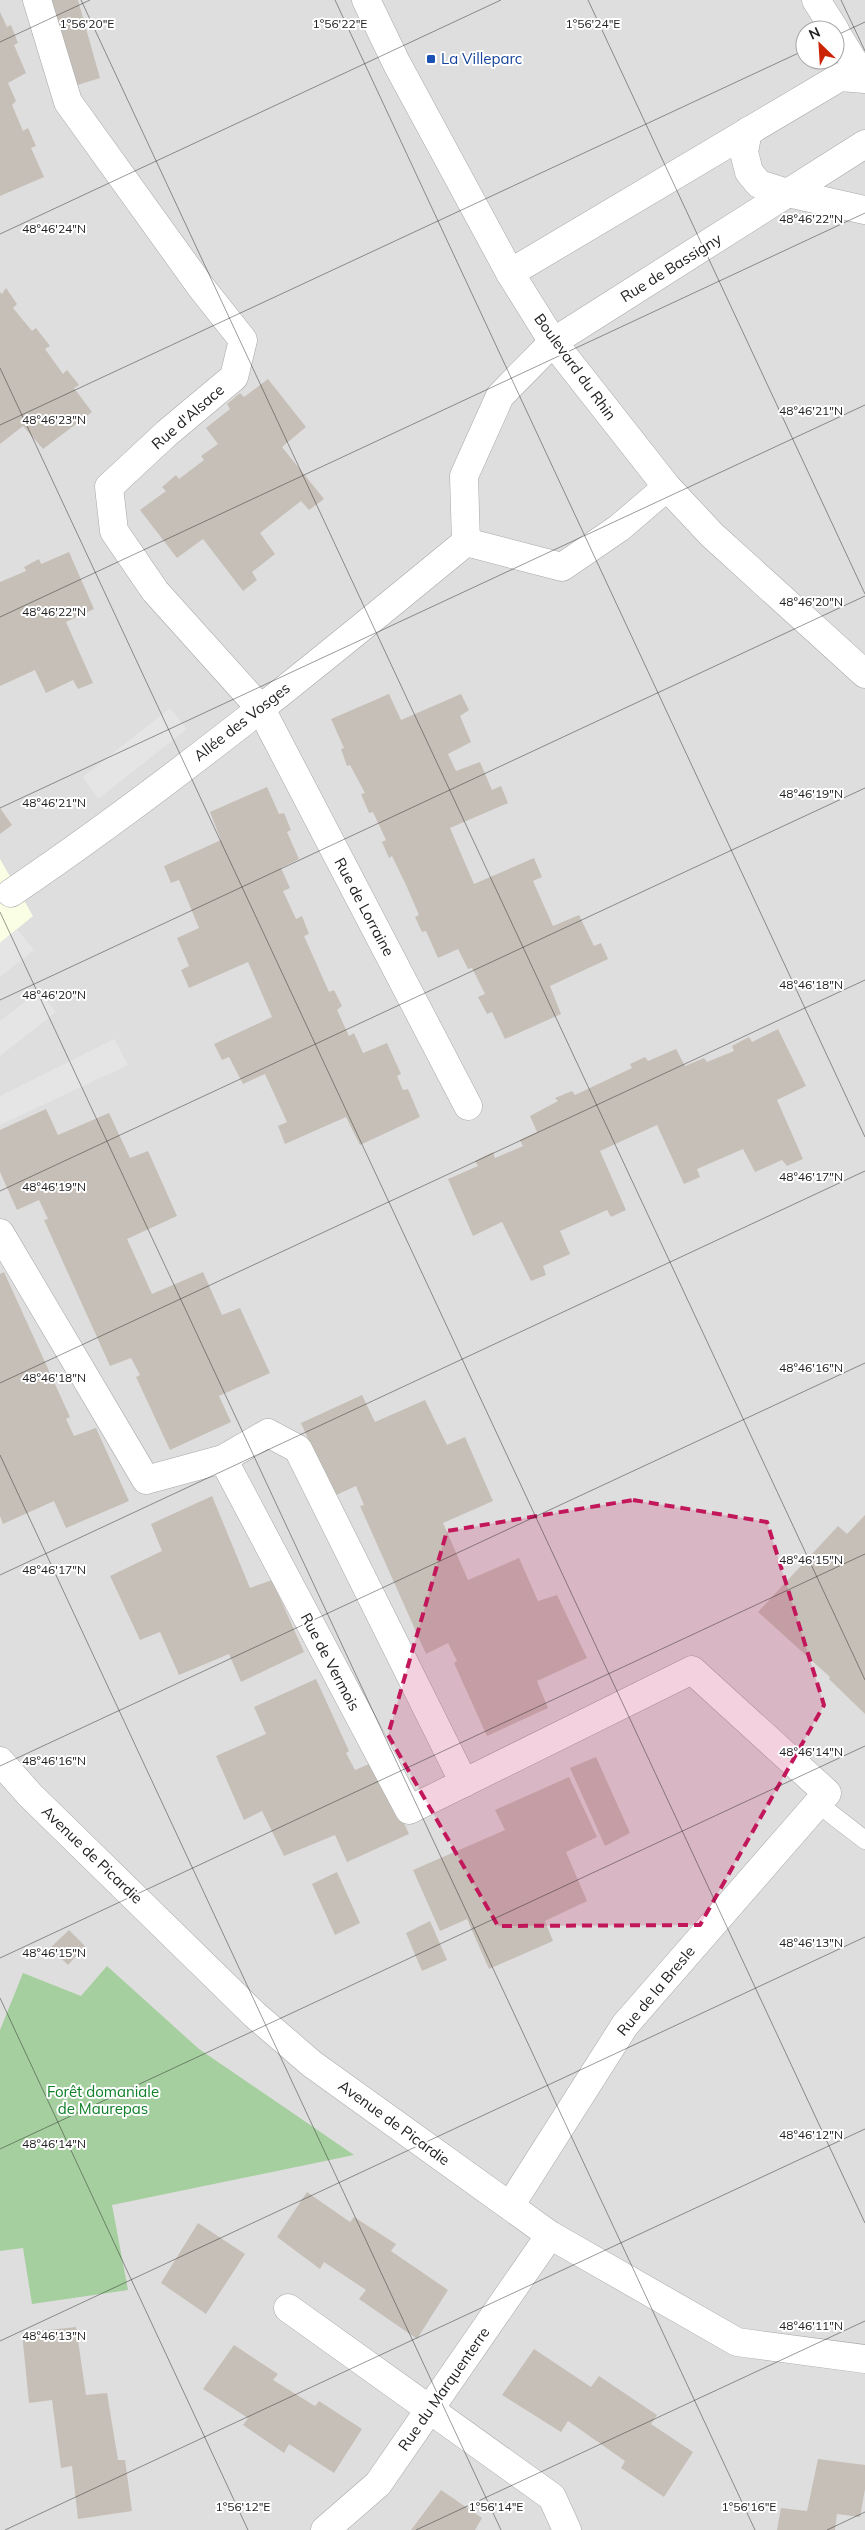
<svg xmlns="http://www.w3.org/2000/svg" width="865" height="2530" viewBox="0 0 865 2530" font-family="Mulish,sans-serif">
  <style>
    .residential { fill: #dfdede; fill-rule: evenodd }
    .education { fill: #fafee4 }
    .forest { fill: #a5cf9e }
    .parking { fill: #e5e5e5 }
    .building { fill: #c6bfb7 }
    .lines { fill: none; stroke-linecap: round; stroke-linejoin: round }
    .lane-casing { stroke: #a8a8a8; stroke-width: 19 }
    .street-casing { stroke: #a8a8a8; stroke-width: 29 }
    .lane { stroke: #fff; stroke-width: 18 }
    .street { stroke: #fff; stroke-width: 28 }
    .marked { fill: #c2185b; fill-opacity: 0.2; stroke: #c2185b; stroke-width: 4; stroke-dasharray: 10 6; stroke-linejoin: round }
    .ticks { fill: none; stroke: #212121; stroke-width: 1; stroke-opacity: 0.45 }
    .transit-dot { fill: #1a4fb4; stroke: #fff; stroke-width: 2 }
    .labels { text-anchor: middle; stroke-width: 4; stroke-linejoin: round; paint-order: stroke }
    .transit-label { font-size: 15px; fill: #164399; stroke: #fff; text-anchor: start }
    .street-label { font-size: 15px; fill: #212121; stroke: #fff }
    .park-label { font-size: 15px; fill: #0f8029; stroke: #fff }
    .ticks-label { font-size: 12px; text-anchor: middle; fill: #212121; stroke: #fff; stroke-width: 4; stroke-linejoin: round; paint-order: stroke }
  </style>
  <rect width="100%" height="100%" fill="#f1efe8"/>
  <!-- residential -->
  <path class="residential" d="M0,0H865V2530H0ZM805,30H835V60H805Z"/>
  <!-- education -->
  <polygon class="education" points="0,859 33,916 0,943"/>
  <!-- forest -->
  <polygon class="forest" points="107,1966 199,2049 354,2155 112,2205 128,2290 32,2304 23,2248 0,2251 0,2030 23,1973 81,1996"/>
  <!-- parking -->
  <g class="parking">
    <polygon points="170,708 187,729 98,799 83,777"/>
    <polygon points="17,929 34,950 0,977 0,943"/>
    <polygon points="39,991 56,1012 0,1056 0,1021"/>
    <polygon points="114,1039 128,1065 0,1125 0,1096"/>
  </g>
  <!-- building -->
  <g class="building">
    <polygon points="46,0 78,0 100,78 71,87"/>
    <polygon points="0,12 7,27 11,25 18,43 14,45 26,73 8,83 16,101 12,105 23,131 28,128 36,146 31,148 44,177 0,196"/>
    <polygon points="6,288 17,304 13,308 32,331 36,328 50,346 45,349 63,374 67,370 79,385 74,388 92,412 43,449 23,426 0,444 0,292 2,294"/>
    <polygon points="268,379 306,427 282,447 324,499 309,510 301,501 260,533 275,554 252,572 257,580 243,591 203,539 177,558 140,510 166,491 162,487 176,475 179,479 204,460 201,456 218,444 206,428 230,409 227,404 240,393 244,397"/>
    <polygon points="69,552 94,609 66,622 93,683 78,689 73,680 46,693 35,670 0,686 0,582 26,571 24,567 39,559 41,564"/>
    <polygon points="389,694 401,720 461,694 469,710 460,716 471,742 448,754 456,771 480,762 492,790 501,786 508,803 450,828 474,884 534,858 542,877 533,881 553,926 579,915 594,946 601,943 608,959 550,986 561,1014 505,1039 492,1012 487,1014 478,997 485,994 472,968 468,969 458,949 438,958 426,931 422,932 415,917 419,915 406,885 392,856 389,858 382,842 386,840 373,812 369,813 361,794 365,793 350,765 347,766 341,749 344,748 331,719"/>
    <polygon points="267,787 279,814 284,813 291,830 287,832 299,859 281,868 290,888 283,891 296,919 302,916 309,934 304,936 329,992 334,990 342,1006 337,1010 349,1036 354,1033 363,1053 387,1043 401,1074 397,1076 403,1090 408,1089 420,1117 360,1145 346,1117 285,1144 278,1126 287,1122 265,1074 243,1084 229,1057 222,1060 214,1044 272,1017 248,962 189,988 181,970 189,966 177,938 199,928 179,880 171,883 164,866 221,840 210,812"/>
    <polygon points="0,808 12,825 0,834"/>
    <polygon points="778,1029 806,1086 777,1100 803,1159 787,1166 782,1160 755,1172 743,1149 697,1169 700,1177 684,1184 657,1125 600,1151 626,1210 611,1217 607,1210 560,1231 570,1254 543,1266 546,1275 531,1281 502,1222 473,1236 448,1179 478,1166 475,1161 493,1152 495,1158 523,1146 520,1140 537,1132 530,1116 558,1101 555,1098 572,1091 575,1095 632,1068 630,1064 645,1057 648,1061 676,1049 685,1066 704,1058 707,1062 734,1051 732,1046 749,1037 752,1042"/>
    <polygon points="46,1109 58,1135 109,1113 130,1158 148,1151 177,1216 127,1239 152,1294 203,1272 222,1315 240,1308 270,1373 219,1396 231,1422 170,1450 136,1377 140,1375 131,1358 110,1366 44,1220 48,1219 39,1200 17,1210 0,1172 0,1130"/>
    <polygon points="4,1272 70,1417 66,1419 74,1436 96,1428 129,1501 66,1528 54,1501 3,1524 0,1516 0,1274"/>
    <polygon points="362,1395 375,1422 425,1400 447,1445 465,1437 493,1501 443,1523 468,1580 519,1558 538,1601 557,1595 587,1658 537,1681 548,1708 487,1736 454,1663 457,1661 448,1643 426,1654 360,1506 364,1505 356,1486 334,1496 301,1423"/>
    <polygon points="212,1496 250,1588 272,1580 304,1652 241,1682 229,1654 179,1675 160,1632 140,1640 110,1576 162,1551 151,1524"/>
    <polygon points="865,1515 865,1714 829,1679 830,1677 758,1612 838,1526 847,1534"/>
    <polygon points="316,1679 349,1751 346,1753 355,1770 376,1761 409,1834 347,1862 335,1835 284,1856 262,1811 244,1820 216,1756 266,1734 254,1707"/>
    <polygon points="596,1757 630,1833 605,1846 570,1768"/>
    <polygon points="569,1777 597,1837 566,1852 587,1901 545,1921 553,1941 489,1969 467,1919 440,1931 413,1870 505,1830 495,1810"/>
    <polygon points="337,1872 360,1923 335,1935 312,1884"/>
    <polygon points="430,1921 447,1960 422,1971 406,1933"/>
    <polygon points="69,1930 85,1946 68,1965 50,1948"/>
    <polygon points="307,2192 350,2222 354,2217 396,2244 391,2251 448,2290 417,2339 359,2299 366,2290 324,2262 320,2269 277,2237"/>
    <polygon points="198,2223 245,2254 206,2314 161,2283"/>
    <polygon points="76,2327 86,2395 107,2393 118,2460 125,2460 132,2511 78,2519 72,2466 61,2468 52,2400 29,2403 22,2333"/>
    <polygon points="234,2345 278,2374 273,2380 315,2406 319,2401 362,2429 334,2473 289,2444 284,2453 243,2425 248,2418 203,2389"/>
    <polygon points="534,2349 591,2387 599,2376 657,2415 651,2424 693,2452 664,2497 621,2468 625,2461 568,2421 561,2432 502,2395"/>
    <polygon points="818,2459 865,2465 865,2489 860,2517 837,2514 835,2530 777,2530 781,2508 807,2511"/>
    <polygon points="441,2490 482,2518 475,2530 411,2530"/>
  </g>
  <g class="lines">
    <!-- lane casing -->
    <g class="lane-casing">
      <polyline id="lane" points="817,1803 865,1840"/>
    </g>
    <!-- street casing -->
    <g class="street-casing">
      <g id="street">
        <polyline points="37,0 68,102 201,287 243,340 234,377 167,433 109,487 114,531 155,591 261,709 468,1106"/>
        <polyline points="366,0 397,64 510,273 553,342 667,487 712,535 865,674"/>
        <polyline points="816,0 835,30"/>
        <polyline points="835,31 863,77 865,75"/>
        <polyline points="748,131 744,152 749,172 759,184 788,193 865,210"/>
        <polyline points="510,273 840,77 865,79"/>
        <polyline points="466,542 464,476 500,396 553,342 865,144"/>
        <polyline points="466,542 562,567 619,528 667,487"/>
        <path d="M11,893C170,785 319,663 466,542"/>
        <polyline points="0,1233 146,1480 223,1459 268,1433 298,1449 464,1783"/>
        <polyline points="223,1459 409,1810 692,1670 827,1793 625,2025 510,2206"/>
        <polyline points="0,1761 30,1795 255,2015 312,2064 550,2235 737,2342 865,2359"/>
        <polyline points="288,2308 552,2497 567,2530"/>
        <polyline points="325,2530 378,2484 550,2235"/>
      </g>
    </g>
    <!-- lane -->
    <use href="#lane" class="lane"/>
    <!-- street -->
    <use href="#street" class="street"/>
  </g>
  <!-- marked area -->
  <path class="marked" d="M633,1500L767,1522L824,1705L700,1925L498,1926L388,1735L447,1531Z"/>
  <!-- ticks -->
  <path class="ticks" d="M81,0L865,1680M335,0L865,1137M588,0L865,594M841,0L865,51M835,36L865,22M0,42L90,0M0,234L501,0M0,368L865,2223M0,425L805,50M0,617L865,213M0,808L865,405M0,912L755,2530M0,1000L865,596M0,1191L865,788M0,1383L865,980M0,1455L501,2530M0,1575L865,1171M0,1766L865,1363M0,1958L865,1554M0,1998L248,2530M0,2149L865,1746M0,2341L865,1937M5,2530L865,2129M416,2530L865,2321M827,2530L865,2512"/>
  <!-- markers -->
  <rect class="transit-dot" x="426" y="54" width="10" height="10" rx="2.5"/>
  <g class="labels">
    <!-- transit labels -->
    <g class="transit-label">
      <text x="441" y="64">La Villeparc</text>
    </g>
    <!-- street labels -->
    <g class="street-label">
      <text transform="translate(671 268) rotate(-32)" y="5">Rue de Bassigny</text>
      <text transform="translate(575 367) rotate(54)" y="5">Boulevard du Rhin</text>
      <text transform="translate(188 417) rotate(-41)" y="5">Rue d'Alsace</text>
      <text transform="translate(242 722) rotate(-38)" y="5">Allée des Vosges</text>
      <text transform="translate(364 907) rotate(62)" y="5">Rue de Lorraine</text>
      <text transform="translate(330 1662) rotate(62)" y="5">Rue de Vermois</text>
      <text transform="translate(92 1855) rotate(44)" y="5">Avenue de Picardie</text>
      <text transform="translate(656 1991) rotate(-50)" y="5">Rue de la Bresle</text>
      <text transform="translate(394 2123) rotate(36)" y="5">Avenue de Picardie</text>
      <text transform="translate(444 2389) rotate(-55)" y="5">Rue du Marquenterre</text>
    </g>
    <!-- park labels -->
    <g class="park-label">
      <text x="103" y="2097">Forêt domaniale<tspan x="103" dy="17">de Maurepas</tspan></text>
    </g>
  </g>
  <g class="ticks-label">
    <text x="340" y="28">1°56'22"E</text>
    <text x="593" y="28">1°56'24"E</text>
    <text x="87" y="28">1°56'20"E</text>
    <text x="811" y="223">48°46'22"N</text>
    <text x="54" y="233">48°46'24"N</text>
    <text x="811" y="415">48°46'21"N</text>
    <text x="54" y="424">48°46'23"N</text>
    <text x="811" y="606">48°46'20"N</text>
    <text x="54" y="616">48°46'22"N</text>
    <text x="811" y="798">48°46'19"N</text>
    <text x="54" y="807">48°46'21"N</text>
    <text x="811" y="989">48°46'18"N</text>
    <text x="54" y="999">48°46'20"N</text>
    <text x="811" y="1181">48°46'17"N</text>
    <text x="54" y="1191">48°46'19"N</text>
    <text x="811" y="1372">48°46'16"N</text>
    <text x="54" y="1382">48°46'18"N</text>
    <text x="811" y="1564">48°46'15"N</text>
    <text x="54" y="1574">48°46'17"N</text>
    <text x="811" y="1756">48°46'14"N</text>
    <text x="54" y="1765">48°46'16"N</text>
    <text x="811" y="1947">48°46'13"N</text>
    <text x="54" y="1957">48°46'15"N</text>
    <text x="811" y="2139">48°46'12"N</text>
    <text x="54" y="2148">48°46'14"N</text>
    <text x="811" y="2330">48°46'11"N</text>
    <text x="54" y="2340">48°46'13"N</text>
    <text x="243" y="2511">1°56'12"E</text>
    <text x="496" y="2511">1°56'14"E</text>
    <text x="749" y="2511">1°56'16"E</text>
  </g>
  <!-- north arrow -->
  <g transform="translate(820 45) rotate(335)"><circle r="24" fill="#ffffff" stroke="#a6a6a6"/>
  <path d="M0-4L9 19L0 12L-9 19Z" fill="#cd2305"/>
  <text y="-8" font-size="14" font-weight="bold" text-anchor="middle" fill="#212121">N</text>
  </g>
</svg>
